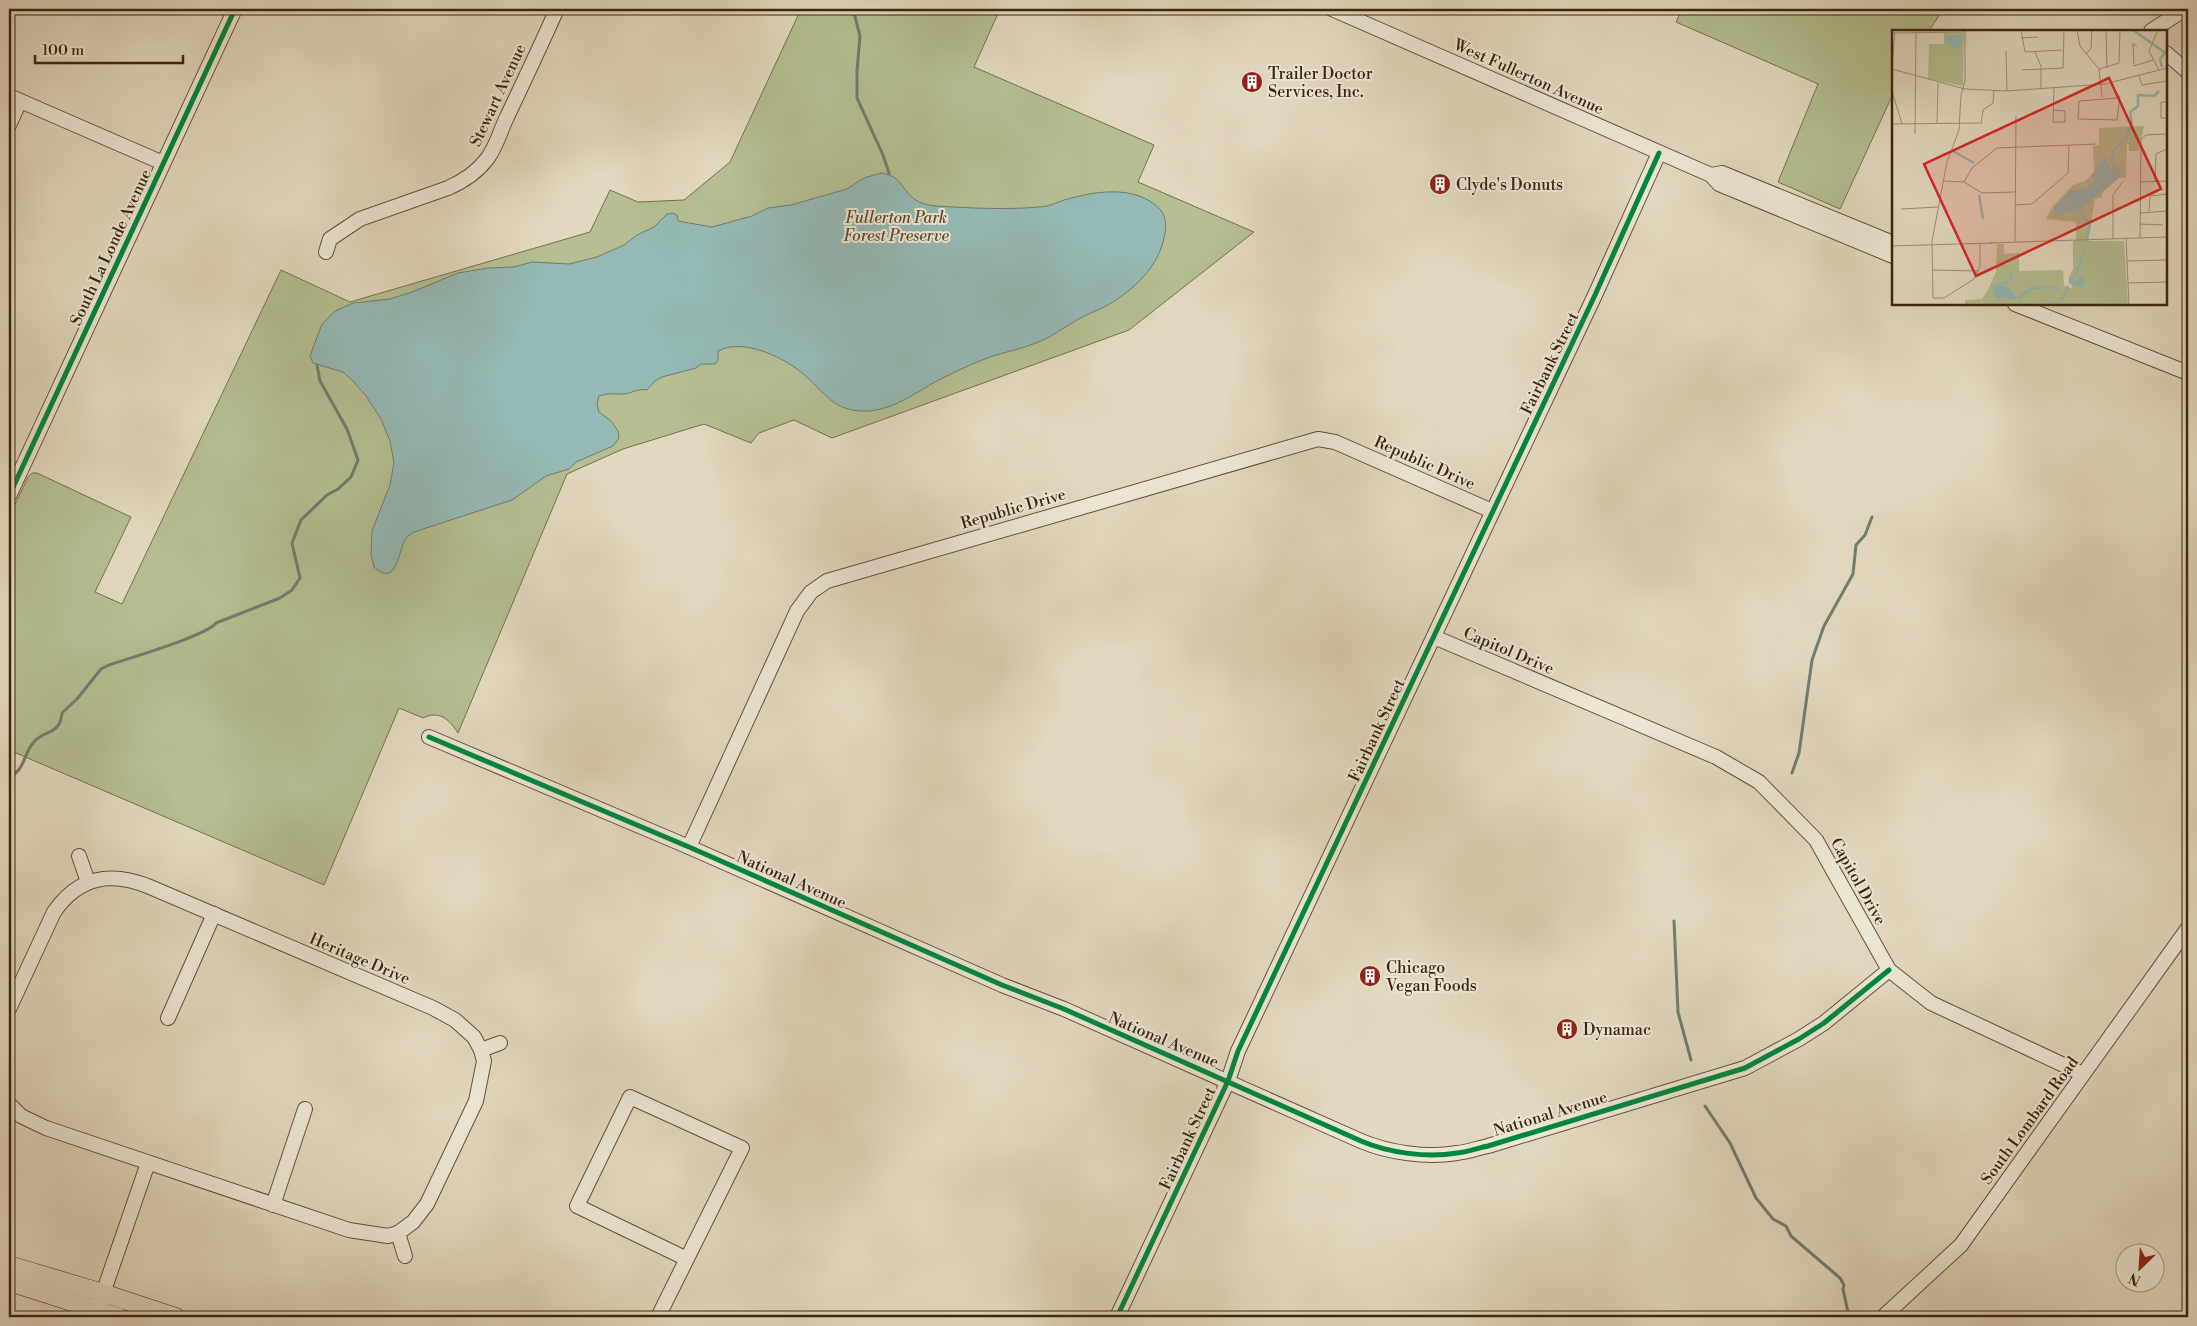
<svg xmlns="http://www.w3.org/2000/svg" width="2197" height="1326" viewBox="0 0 2197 1326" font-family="'Libre Bodoni',serif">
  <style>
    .green { fill: #b4be91; stroke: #78714e }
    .water { fill: #95b9b5; stroke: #717d71 }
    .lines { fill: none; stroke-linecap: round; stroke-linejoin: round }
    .stream { stroke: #717d71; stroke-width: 3 }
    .minor-casing { stroke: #665139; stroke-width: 16 }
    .major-casing { stroke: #3c240c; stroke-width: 19 }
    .minor { stroke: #ece6d5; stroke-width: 14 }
    .major { stroke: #e2d8bf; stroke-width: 18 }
    .cycleway-casing { stroke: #ece6d5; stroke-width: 8 }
    .cycleway { stroke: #00873e; stroke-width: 5 }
    .labels { text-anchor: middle; stroke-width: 4; stroke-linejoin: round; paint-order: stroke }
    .poi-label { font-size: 16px; fill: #3c240c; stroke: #ece6d5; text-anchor: start }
    .street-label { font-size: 16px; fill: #3c240c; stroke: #ece6d5 }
    .park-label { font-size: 16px; font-style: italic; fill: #5a4a2d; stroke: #ece6d5 }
    .inset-river { fill: none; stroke: #95b9b5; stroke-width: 2.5 }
    .inset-road { fill: none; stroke: #a09077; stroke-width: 1 }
    .view { fill: #d62828; fill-opacity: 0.15; stroke: #d62828; stroke-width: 2.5 }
    .inset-edge { fill: none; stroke: #3c240c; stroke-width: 2.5 }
  </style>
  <rect width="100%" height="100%" fill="#e2d8bf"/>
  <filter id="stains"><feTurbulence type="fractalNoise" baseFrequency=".004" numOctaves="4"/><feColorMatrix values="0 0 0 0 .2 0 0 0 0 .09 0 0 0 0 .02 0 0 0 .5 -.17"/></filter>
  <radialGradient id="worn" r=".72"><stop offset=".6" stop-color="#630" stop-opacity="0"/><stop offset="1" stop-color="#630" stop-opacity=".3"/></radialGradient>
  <!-- green -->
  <g class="green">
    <path d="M801,9H1000L974,67L1154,145L1138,182L1254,232L1129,330L832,438L794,420L759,433L751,443L704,424L623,449L567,474L458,733C449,719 439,710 423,718L399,708L324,885L9,750V517L28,477L32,473H37L131,517L95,592L122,604L281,270L350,302L590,232L610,190L638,202L684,200L730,162Z"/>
    <polygon points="1682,9 1943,9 1929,31 1893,31 1893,94 1840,209 1778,182 1818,84 1676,22"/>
  </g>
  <!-- water -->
  <path class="water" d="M881,173C909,176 899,203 936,206C970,208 1005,210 1039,207C1047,207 1056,203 1064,200C1092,192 1129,185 1154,204C1168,214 1167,226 1163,242C1156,270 1129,294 1104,307C1095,311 1086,315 1077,320C1063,328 1050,338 1036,343C1021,349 1005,352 990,357C976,362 961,369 947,376C922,387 898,409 869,411C832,413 825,391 801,372C781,356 742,338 718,351V360L715,364H701L696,368L662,377L655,381L647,390C636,388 632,394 623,394C614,394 608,393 599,396L597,404L599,412L611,421L618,431L619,438L613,446L576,462L569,469L546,476L512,500L414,532C410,535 407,536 405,540C398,552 397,588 374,567L371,554L372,531L390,485L394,463L390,441L381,419L366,396L353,381L343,372L313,363L310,356L322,324L335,311L353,303L390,299L412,292L458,273L488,268L514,267L532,262L569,264L597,257L624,245L637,235L654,227L667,214L673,213L677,215L678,221L712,227L752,216L768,208L791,205L847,189L864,178Z"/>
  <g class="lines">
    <!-- stream -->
    <g class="stream">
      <polyline points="853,9 860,36 857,71 857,98 883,155 889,173"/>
      <polyline points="1792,773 1799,753 1812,660 1824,626 1853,574 1856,545 1865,535 1872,517"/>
      <path d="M9,778C26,768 23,755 33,743C44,729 60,736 62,713L77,699L101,669L109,665C129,658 206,636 216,623L280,598L292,590L300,578L292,543L301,520L327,495L338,489L351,477L358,460L347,429L320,381L317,365"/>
      <polyline points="1674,921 1678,1012 1691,1060"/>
      <polyline points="1705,1106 1730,1143 1756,1198 1773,1219 1786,1226 1791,1236 1840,1278 1844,1285 1843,1289 1849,1317"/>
    </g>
    <!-- minor casing -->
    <g class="minor-casing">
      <g id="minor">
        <polyline points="1332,9 1711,175 1719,184 1893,256"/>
        <polyline points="2151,31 2185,9"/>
        <polyline points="2166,53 2188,72"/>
        <polyline points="9,96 163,163"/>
        <polyline points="9,125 20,101"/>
        <polyline points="1711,175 1722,173 1893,243"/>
        <path d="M326,252L330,239L360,219L448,188C464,181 477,172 487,159C497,146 500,131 507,117C524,81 541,45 557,9"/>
        <polyline points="2015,304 2188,373"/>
        <polyline points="9,496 235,9"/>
        <polyline points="1434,637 1716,757 1759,782 1816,840 1889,970 1931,1003 2083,1074"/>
        <path d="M429,737L689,847L1002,985L1064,1009L1361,1141C1389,1153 1427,1158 1457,1153C1468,1152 1478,1148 1488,1146L1745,1068L1799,1039L1824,1023L1889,970"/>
        <polyline points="689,847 797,611 811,592 827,581 1318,439 1335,442 1492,511"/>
        <polyline points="79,856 88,882"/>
        <path d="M9,1009L54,912C79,876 111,871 150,887L433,1008L455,1020L474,1037L481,1050L484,1061L476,1101L427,1204L413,1222L398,1233L388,1236L349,1230L46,1128L21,1116L9,1104"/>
        <polyline points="168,1018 214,914"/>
        <polyline points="481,1050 500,1043"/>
        <polyline points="273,1205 305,1109"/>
        <polyline points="398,1233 405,1256"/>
        <polyline points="100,1302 148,1163"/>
        <polyline points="658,1317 742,1148 630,1097 577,1206 687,1259"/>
        <polyline points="1117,1317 1228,1081 1238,1051 1595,295 1659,153"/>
        <polyline points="1883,1317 1961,1245 2188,928"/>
      </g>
    </g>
    <!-- major casing -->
    <g class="major-casing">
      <g id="major">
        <polyline points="9,1265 103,1293 176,1317"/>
        <polyline points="9,1282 119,1317"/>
      </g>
    </g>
    <!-- minor -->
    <use href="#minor" class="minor"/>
    <!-- major -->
    <use href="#major" class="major"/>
    <!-- cycleway casing -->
    <g class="cycleway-casing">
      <g id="cycleway">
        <polyline points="9,496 235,9"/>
        <path d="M429,737L689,847L1002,985L1064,1009L1361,1141C1389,1153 1427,1158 1457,1153C1468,1152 1478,1148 1488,1146L1745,1068L1799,1039L1824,1023L1889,970"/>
        <polyline points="1117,1317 1228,1081 1238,1051 1595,295 1659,153"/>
      </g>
    </g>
    <!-- cycleway -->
    <use href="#cycleway" class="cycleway"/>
  </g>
  <!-- icons -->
  <defs>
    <g id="building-disc" transform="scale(1.125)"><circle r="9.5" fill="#8f2418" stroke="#ece6d5"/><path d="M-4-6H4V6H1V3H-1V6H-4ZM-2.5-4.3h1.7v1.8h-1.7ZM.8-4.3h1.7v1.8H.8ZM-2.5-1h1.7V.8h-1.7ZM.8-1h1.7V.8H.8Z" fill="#fff"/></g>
  </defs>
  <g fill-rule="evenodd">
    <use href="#building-disc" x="1252" y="82"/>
    <use href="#building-disc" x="1440" y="184"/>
    <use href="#building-disc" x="1370" y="976"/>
    <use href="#building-disc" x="1567" y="1029"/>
  </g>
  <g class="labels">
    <!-- poi labels -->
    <g class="poi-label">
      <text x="1268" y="79">Trailer Doctor<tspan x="1268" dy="18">Services, Inc.</tspan></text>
      <text x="1456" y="190">Clyde's Donuts</text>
      <text x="1386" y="973">Chicago<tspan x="1386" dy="18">Vegan Foods</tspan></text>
      <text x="1583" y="1035">Dynamac</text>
    </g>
    <!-- street labels -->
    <g class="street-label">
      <text transform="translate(1529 76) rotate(24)" y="6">West Fullerton Avenue</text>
      <text transform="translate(497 95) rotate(-65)" y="6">Stewart Avenue</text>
      <text transform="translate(110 247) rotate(-65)" y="6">South La Londe Avenue</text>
      <text transform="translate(1549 363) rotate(-64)" y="6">Fairbank Street</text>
      <text transform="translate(1425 462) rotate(24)" y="6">Republic Drive</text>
      <text transform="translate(1013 508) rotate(-16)" y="6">Republic Drive</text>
      <text transform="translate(1509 650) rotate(23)" y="6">Capitol Drive</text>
      <text transform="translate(1376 730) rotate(-65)" y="6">Fairbank Street</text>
      <text transform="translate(792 879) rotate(24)" y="6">National Avenue</text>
      <text transform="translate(1859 881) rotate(61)" y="6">Capitol Drive</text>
      <text transform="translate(360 958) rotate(23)" y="6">Heritage Drive</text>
      <text transform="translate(1164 1039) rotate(23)" y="6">National Avenue</text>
      <text transform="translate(1550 1113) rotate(-17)" y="6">National Avenue</text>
      <text transform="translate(2029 1120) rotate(-54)" y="6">South Lombard Road</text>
      <text transform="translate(1187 1138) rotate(-65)" y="6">Fairbank Street</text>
    </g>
    <!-- park labels -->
    <g class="park-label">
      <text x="896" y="223">Fullerton Park<tspan x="896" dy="18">Forest Preserve</tspan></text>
    </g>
  </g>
  <!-- overview -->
  <g transform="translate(1892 30)">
    <rect width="275" height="275" fill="#e2d8bf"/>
    <path d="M52,3H72L71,56L36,49L37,14H52ZM252,96L247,121H237V114H235L234,148H227L210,163V167L203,169L197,205V211H232L236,275H73V270L90,269L96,260L104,242L105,214H112V224L127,223V241L171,240L172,256L180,258L178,245L181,239V211H184V192L154,189L161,176L181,155L193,151L202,142L201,116L207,115V98Z" fill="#b4be91"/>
    <path d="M54,5H69L70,17L57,19L60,16L53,13ZM213,127L218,138L228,142V146L188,179L162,187L163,177L178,160L193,159L202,150L199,146ZM195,211L188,236L180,252L192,244V257H186L180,253L177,255V246L180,248ZM121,236L119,249L112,257L118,258L125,269L119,270L110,266L107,271L101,265V256L117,250Z" fill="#95b9b5"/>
    <path class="inset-river" d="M241,0L272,22M270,37L268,29L275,20V10M61,121L82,133M228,141L220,135L221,121L234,107L240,93L238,82L246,76V65L262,66L267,61M87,165L91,189M187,180L198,195L195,208M126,268L141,258L163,257L167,261M170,270L176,256"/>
    <path class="inset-road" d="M73,0V51L69,65L67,100L55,132L40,211L41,268H52L82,249L88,236V213M129,0L133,22M185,0L188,16L207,39L210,67M214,0L215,38M266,0L257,21L267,40M0,3L73,2M129,8L146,7M245,17L241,13L242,36L261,30M114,21L115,61M133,22L170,20M143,22L149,36V59M194,24L199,18L200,0M0,35L3,2M171,38L172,0M0,39L73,59L115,61L213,54L275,38M207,39L227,33L228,0M130,40L171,38M247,46L250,55L275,51M0,61L10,94M226,68L187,71L186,89L225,90L228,65M275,72H269V88H275M161,80L173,81V92H161L162,59V58M45,93L46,53M0,94L88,93M89,94L91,80L101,73L102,60M23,104L24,2M51,151L72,152L90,163L123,162M72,152L80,138L105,118L204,114M248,152L275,151M263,152L264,124L275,119M123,175L140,174L176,143L177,115M9,179L46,177M257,181L258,166L275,164M248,183L275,181M248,194L271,195M248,208L249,109L254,105L275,104M221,209V165L231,151M234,209L237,275M123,212L124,86M98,213L275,207M0,216L100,213M235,231L275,230M40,240L87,241M236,253L275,252"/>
    <path class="view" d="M217,48L269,159L84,246L32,134Z"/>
    <rect width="275" height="275" class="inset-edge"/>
  </g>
  <!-- margin -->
  <rect width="2197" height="1326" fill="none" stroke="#e2d8bf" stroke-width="30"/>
  <rect x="10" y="10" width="2177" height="1306" fill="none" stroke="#3c240c" stroke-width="2.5"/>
  <rect x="15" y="15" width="2167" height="1296" fill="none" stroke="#3c240c"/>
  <!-- north arrow -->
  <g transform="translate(2140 1268) rotate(205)"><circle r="24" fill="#ece6d5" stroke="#a69885"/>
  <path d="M0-4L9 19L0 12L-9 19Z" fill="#8f2418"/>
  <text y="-8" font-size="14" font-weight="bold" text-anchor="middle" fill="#3c240c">N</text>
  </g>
  <!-- scale -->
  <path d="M35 55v8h148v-8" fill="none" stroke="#3c240c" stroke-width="2.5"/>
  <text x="42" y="55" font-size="15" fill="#3c240c" stroke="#ece6d5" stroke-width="4" paint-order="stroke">100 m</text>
  <rect width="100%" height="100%" filter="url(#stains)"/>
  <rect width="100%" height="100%" fill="url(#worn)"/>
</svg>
